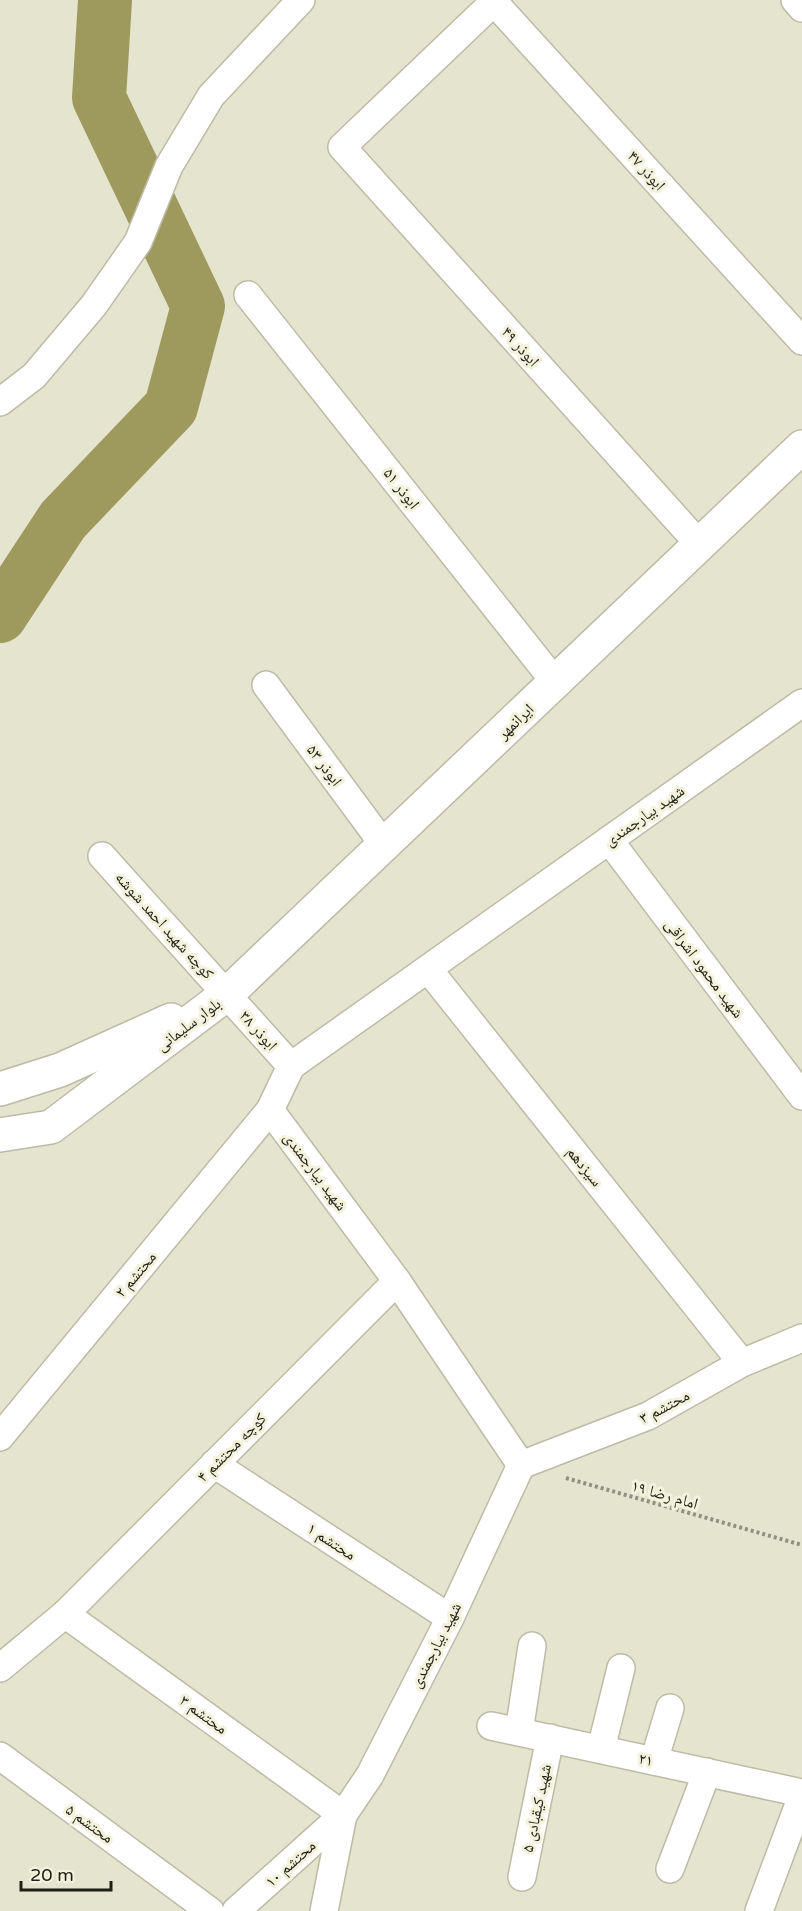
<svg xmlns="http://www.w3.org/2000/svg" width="802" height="1911" viewBox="0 0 802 1911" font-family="'Varela Round','Noto Naskh Arabic',sans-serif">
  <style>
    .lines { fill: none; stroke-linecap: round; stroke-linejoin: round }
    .river { stroke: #9e9a5d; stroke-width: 54 }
    .minor-casing { stroke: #bcbba6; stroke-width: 30 }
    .secondary-casing { stroke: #bcbba6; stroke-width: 36 }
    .path { stroke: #909080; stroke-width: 4; stroke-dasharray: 3 3; stroke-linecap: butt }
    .minor { stroke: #fff; stroke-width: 27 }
    .secondary { stroke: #fff; stroke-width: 33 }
    .labels { text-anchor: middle; stroke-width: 6; stroke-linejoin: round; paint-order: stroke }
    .street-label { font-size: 16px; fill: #1f1e17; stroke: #f3f2dc }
  </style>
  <rect width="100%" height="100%" fill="#e5e5cf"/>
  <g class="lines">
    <!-- river -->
    <polyline class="river" points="0,616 63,520 171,407 198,306 99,98 105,0"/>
    <!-- minor casing -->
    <g class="minor-casing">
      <g id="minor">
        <polyline points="492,0 802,341"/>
        <polyline points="496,0 342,147 700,545"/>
        <polyline points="795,0 802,8"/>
        <polyline points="248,295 555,682"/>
        <polyline points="0,402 34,376 94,305 138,242 169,166 211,96 301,0"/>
        <polyline points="266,685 384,845"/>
        <polyline points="609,840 802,1096"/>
        <polyline points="102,856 291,1066"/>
        <polyline points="428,969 742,1363"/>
        <polyline points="0,1437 270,1110"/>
        <polyline points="214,1464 450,1618"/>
        <polyline points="521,1465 648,1416 742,1363 802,1338"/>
        <polyline points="65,1614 343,1815"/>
        <polyline points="0,1668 65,1614 397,1281"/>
        <polyline points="491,1726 802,1793"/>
        <polyline points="519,1732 532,1646"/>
        <polyline points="601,1749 621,1668"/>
        <polyline points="0,1756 210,1911"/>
        <polyline points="654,1761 670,1708"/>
        <polyline points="670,1869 707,1772"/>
        <polyline points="522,1877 550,1738"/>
        <polyline points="236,1911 343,1815 370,1775 450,1618 521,1465 397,1281 270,1110 291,1066 802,703"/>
        <polyline points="324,1911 343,1815"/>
        <polyline points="759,1911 802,1796"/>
      </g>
    </g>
    <!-- secondary casing -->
    <g class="secondary-casing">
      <g id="secondary">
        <polyline points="0,1089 60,1070 171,1020"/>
        <polyline points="0,1135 51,1127 227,994 802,447"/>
      </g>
    </g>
    <!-- path -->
    <polyline class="path" points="566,1478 802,1545"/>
    <!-- minor -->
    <use href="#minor" class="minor"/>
    <!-- secondary -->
    <use href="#secondary" class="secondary"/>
  </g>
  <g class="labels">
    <!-- street labels -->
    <g class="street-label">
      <text transform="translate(647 170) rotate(48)" y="6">ابوذر ۴۷</text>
      <text transform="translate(521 346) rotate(48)" y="6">ابوذر ۴۹</text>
      <text transform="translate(402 488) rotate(52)" y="6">ابوذر ۵۱</text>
      <text transform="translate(515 721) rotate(-44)" y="6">ایرانمهر</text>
      <text transform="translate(325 765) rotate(53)" y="6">۵۳ ابوذر</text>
      <text transform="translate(644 815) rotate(-35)" y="6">شهید بیارجمندی</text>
      <text transform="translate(165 925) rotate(48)" y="6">کوچه شهید احمد شوشه</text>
      <text transform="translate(705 968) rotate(53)" y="6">شهید محمود اشراقی</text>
      <text transform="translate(188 1024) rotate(-37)" y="6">بلوار سلیمانی</text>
      <text transform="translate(259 1030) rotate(48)" y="6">ابوذر ۳۸</text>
      <text transform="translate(585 1166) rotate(51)" y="6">سیزدهم</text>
      <text transform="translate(316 1171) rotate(53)" y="6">شهید بیارجمندی</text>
      <text transform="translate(135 1274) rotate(-50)" y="6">۲ محتشم</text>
      <text transform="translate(664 1406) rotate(-28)" y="6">محتشم ۳</text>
      <text transform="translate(231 1447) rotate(-45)" y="6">کوچه محتشم ۴</text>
      <text transform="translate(665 1494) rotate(16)" y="6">امام رضا ۱۹</text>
      <text transform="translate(332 1541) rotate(33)" y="6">محتشم ۱</text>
      <text transform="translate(435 1645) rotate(-63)" y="6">شهید بیارجمندی</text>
      <text transform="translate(204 1714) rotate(36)" y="6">محتشم ۳</text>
      <text transform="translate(646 1759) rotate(12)" y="6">۲۱</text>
      <text transform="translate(536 1808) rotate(-78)" y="6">۵ شهید کیقبادی</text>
      <text transform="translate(90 1823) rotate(36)" y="6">محتشم ۵</text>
      <text transform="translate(290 1863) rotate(-42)" y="6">۱۰ محتشم</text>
    </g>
  </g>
  <!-- scale -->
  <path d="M21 1881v9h90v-9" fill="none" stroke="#1f1e17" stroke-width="3"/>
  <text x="30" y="1881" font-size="18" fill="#1f1e17" stroke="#f3f2dc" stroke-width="4.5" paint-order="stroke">20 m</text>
</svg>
